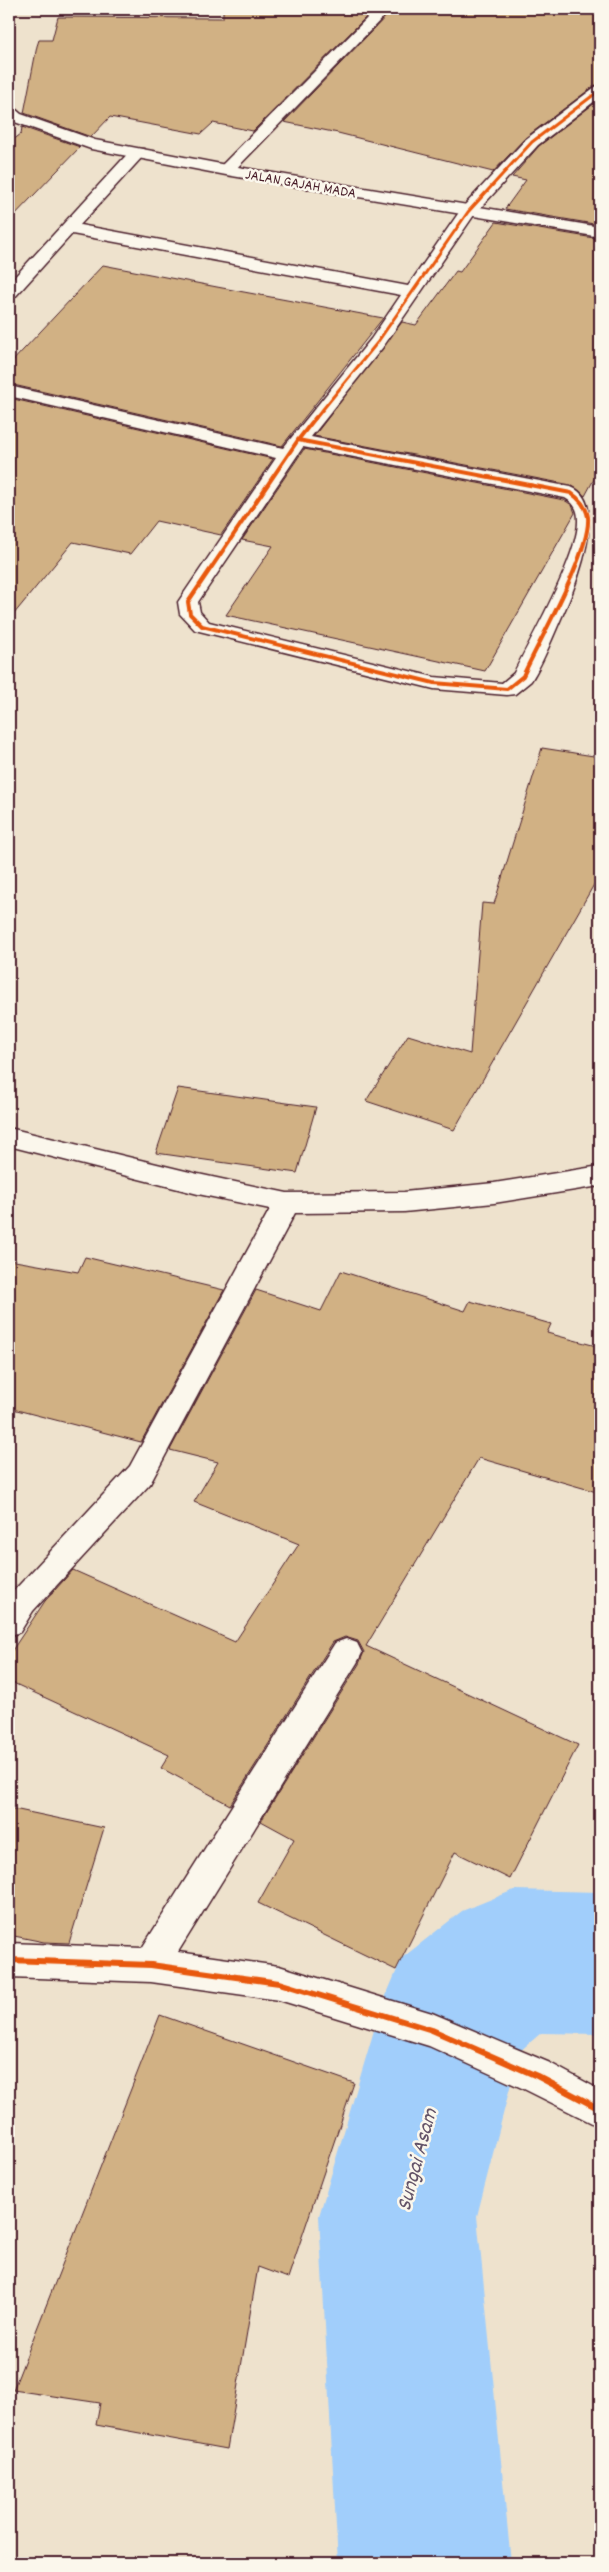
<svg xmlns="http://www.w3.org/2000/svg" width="609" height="2572" viewBox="0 0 609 2572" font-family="Dekko,sans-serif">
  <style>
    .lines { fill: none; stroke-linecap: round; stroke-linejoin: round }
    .river { fill: #a1cefb; fill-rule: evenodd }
    .building { fill: #d1b184; stroke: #4a1f2b }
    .street-casing { stroke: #4a1f2b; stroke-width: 3 }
    .secondary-casing { stroke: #4a1f2b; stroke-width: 3 }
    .street { fill: #fbf7ec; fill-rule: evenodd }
    .secondary { fill: #fbf7ec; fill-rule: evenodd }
    .cycleway-far2-casing { stroke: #fbf7ec; stroke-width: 5 }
    .cycleway-far1-casing { stroke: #fbf7ec; stroke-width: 6 }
    .cycleway-casing { stroke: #fbf7ec; stroke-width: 9 }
    .cycleway-far2 { stroke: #e8590c; stroke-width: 3 }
    .cycleway-far1 { stroke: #e8590c; stroke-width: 4 }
    .cycleway { stroke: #e8590c; stroke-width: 6 }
    .labels { text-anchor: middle; stroke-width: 5; stroke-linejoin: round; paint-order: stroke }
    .far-street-label { font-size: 15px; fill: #4a1f2b; stroke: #fbf7ec }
    .near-water-label { font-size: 22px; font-style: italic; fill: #645469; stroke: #fbf7ec }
  </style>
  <rect width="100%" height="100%" fill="#eee2cd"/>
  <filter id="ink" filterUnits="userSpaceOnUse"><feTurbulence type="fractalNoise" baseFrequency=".02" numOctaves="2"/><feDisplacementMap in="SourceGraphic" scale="10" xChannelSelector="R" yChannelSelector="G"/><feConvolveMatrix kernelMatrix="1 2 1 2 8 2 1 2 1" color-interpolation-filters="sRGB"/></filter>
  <g filter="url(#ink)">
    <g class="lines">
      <!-- river -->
      <polygon class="river" points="514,1890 600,1892 600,2034 541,2033 519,2052 477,2216 511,2563 338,2563 319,2216 380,2010 402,1958 462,1911"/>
    </g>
    <!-- building -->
    <g class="building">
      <polygon points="223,9 374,9 253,131 213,123 201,134 110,117 91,137 24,113 37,46 39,40 52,40 58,17 223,18"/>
      <polygon points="393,9 600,9 600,83 594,86 525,138 493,172 338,133 284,122"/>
      <polygon points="600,99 600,225 505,209 526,180 512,177 539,146"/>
      <polygon points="22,127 80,147 9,221 9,143 21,134"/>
      <polygon points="496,222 600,239 600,468 585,496 571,485 314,436 402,322 416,325 456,271 460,272"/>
      <polygon points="103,265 217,287 383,318 282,446 9,384 9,365"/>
      <polygon points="9,398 273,459 221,535 156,521 130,554 73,542 9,620"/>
      <polygon points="304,449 564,500 572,505 575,513 485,671 226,615 273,546 242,540"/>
      <polygon points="542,748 600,757 600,874 454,1130 366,1101 408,1035 470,1054 482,903 494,904"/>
      <polygon points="178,1088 316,1107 297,1173 156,1153"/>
      <polygon points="85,1257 224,1290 141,1442 9,1408 9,1260 78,1272"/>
      <polygon points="341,1271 465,1311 470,1301 551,1324 547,1333 600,1347 600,1493 479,1458 366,1646 578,1745 510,1879 455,1852 396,1970 258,1903 294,1839 261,1821 359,1664 364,1652 358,1641 345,1637 333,1642 230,1805 161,1768 169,1755 9,1681 9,1655 45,1601 73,1570 235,1642 299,1544 194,1502 218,1462 170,1450 256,1290 321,1311"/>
      <polygon points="9,1808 104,1828 69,1943 44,1942 9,1935"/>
      <polygon points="160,2015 354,2083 288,2278 258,2267 227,2449 96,2425 100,2403 13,2390"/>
    </g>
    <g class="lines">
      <!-- street casing -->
      <g class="street-casing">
        <g id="street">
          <polygon points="376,9 391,9 232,173 220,173 218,170 220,167"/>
          <path d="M600,85V97L538,145L474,215L383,347L311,437L571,487C609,501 577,584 563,614C553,636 544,661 531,681L515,694L507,695L434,689L195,630L180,614L178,602L276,458L9,396V386L283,448L371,339L401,295L72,234L15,297L9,298V283L132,149H144L146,152L144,155L80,225L408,286L462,208L526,139L595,87ZM303,447L565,498C574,503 578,509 578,520C579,555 531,638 514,673L502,683L434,677L209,622L200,612L198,602Z"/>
          <polygon points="9,1128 198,1174 287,1193 404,1192 494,1183 600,1166 600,1186 494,1203 404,1212 295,1213 150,1484 33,1611 20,1632 9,1636 9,1596 130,1466 270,1209 198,1194 9,1146"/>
          <polygon points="346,1639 357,1643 362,1653 357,1663 178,1952 279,1966 432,2013 550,2063 600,2090 600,2127 524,2089 429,2046 279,2000 151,1982 9,1977 9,1943 142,1948 335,1643"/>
        </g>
      </g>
      <!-- secondary casing -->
      <g class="secondary-casing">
        <polygon id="secondary" points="9,106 14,108 21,114 95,140 226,165 600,227 600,237 226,175 91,149 9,120"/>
      </g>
      <!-- street -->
      <use href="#street" class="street"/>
      <!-- secondary -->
      <use href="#secondary" class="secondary"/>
      <!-- cycleway-far2 casing -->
      <g class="cycleway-far2-casing">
        <polyline id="cycleway-far2" points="315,419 377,343 468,212 532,142 600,90"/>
      </g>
      <!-- cycleway-far1 casing -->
      <g class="cycleway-far1-casing">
        <g id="cycleway-far1">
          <path d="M298,440L571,493C580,499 586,506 588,517C591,551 539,641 523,676L507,689L434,683L202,626L190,614L188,602Z"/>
          <polyline points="298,440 316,417"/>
        </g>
      </g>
      <!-- cycleway casing -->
      <g class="cycleway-casing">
        <polyline id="cycleway" points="9,1960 151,1965 279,1983 432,2030 537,2076 600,2109"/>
      </g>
      <!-- cycleway-far2 -->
      <use href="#cycleway-far2" class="cycleway-far2"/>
      <!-- cycleway-far1 -->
      <use href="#cycleway-far1" class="cycleway-far1"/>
      <!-- cycleway -->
      <use href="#cycleway" class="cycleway"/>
    </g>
  </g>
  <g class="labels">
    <!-- far-street labels -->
    <g class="far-street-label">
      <text transform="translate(301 183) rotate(10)" y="5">JALAN GAJAH MADA</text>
    </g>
    <!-- near-water labels -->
    <g class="near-water-label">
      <text transform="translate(415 2159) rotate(-75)" y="8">Sungai Asam</text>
    </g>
  </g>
  <!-- margin -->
  <rect width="609" height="2572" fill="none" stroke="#fbf7ec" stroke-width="30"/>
  <rect x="15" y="15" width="579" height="2542" fill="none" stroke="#4a1f2b" stroke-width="2" filter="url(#ink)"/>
</svg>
